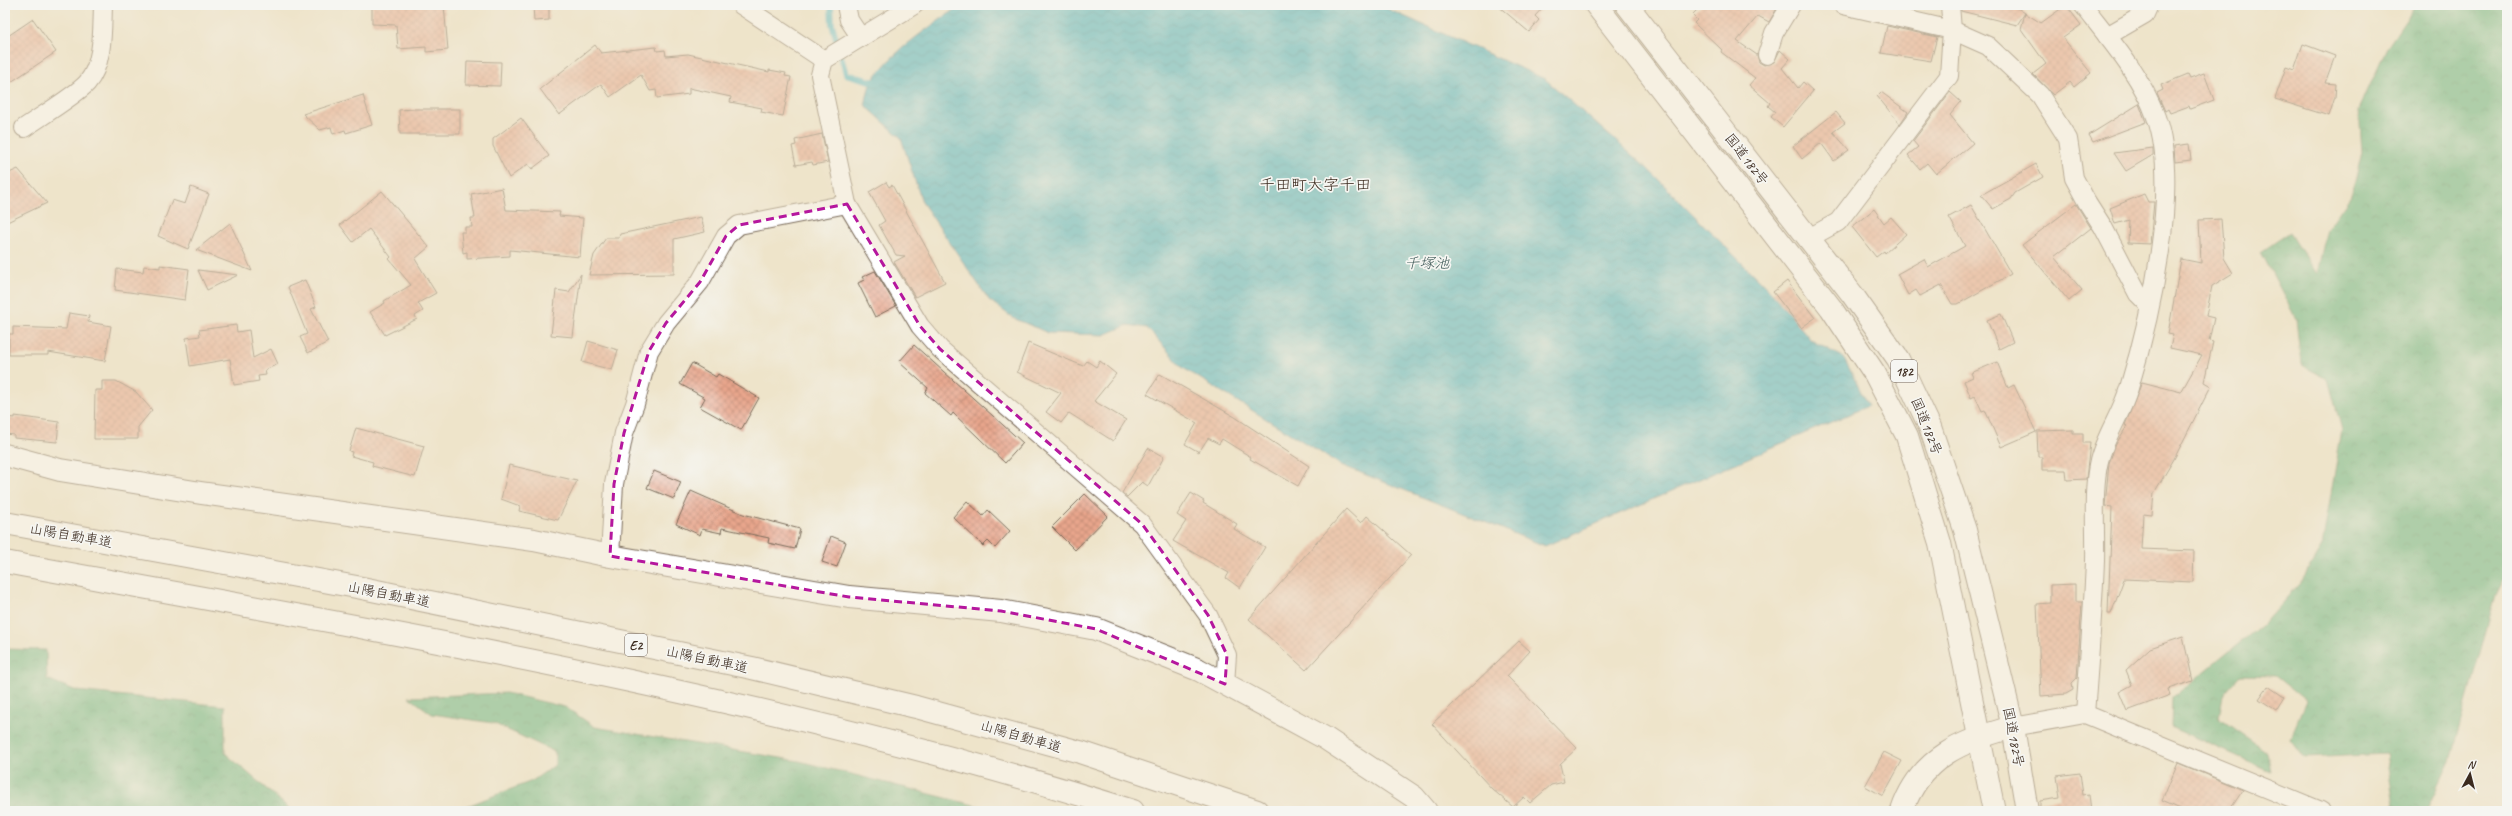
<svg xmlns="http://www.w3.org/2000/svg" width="2512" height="816" viewBox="0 0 2512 816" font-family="Caveat,'Klee One',sans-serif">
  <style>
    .forest { fill: url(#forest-crowns); stroke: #4f6f4f }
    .water { fill: url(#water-waves); stroke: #427072 }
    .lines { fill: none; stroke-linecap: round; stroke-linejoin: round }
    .stream { stroke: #49b5c6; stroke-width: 6 }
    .building { fill: url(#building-cross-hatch) }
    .street-casing { stroke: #7a6b5a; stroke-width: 20 }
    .secondary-casing { stroke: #7a6b5a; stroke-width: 24 }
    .highway-casing { stroke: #7a6b5a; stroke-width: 24 }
    .street { stroke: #fff; stroke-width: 18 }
    .secondary { stroke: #fff; stroke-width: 22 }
    .highway { stroke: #fff; stroke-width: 22 }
    .marked { fill: none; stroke: #b5179e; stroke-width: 3; stroke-dasharray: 8 5; stroke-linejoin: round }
    .labels { text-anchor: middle; stroke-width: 3.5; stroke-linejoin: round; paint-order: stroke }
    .shield { fill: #f6f6f2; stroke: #73675e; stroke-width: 1 }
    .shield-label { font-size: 13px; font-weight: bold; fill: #3b2a1e }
    .street-label { font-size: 14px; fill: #3b2a1e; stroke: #f6f6f2 }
    .water-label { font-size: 15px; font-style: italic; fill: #405b59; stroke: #f6f6f2 }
    .quarter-label { font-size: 16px; fill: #3b2a1e; stroke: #f6f6f2 }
  </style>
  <defs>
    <pattern id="forest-crowns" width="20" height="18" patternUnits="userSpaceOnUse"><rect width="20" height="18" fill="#63b480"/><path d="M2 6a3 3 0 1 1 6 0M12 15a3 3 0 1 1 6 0" fill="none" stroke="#539368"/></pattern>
    <pattern id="water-waves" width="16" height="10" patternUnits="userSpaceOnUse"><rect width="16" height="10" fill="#49b5c6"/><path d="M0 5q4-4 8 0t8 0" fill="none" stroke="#3e93a0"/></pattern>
    <pattern id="building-cross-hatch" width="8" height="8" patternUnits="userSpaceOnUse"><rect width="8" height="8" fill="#e8a68c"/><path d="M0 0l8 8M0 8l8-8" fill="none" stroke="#bd8772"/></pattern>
  </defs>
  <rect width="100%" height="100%" fill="#f6f6f2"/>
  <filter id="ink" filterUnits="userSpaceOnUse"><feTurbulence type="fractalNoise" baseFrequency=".025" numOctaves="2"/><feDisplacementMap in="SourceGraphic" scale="8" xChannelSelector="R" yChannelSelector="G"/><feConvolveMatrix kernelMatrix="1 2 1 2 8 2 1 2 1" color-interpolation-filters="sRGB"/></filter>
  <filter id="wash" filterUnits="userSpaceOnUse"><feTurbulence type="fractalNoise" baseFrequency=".012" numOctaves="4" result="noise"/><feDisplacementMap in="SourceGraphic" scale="16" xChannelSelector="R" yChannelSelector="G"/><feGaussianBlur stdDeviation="0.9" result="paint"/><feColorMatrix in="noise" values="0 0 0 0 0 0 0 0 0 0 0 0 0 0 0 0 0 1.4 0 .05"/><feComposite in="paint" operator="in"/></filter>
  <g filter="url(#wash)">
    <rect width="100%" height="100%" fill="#eee4ca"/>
    <!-- forest -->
    <g class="forest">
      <polygon points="2416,5 2507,5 2507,573 2496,595 2450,760 2426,811 2395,811 2386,754 2304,758 2290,739 2306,701 2275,676 2241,675 2223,695 2219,718 2267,752 2271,771 2171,727 2172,698 2264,623 2300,583 2322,546 2342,430 2328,379 2301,365 2296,319 2261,252 2290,232 2317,274 2327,229 2352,194 2362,152 2359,110 2386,49"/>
      <polygon points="5,649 46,650 47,679 77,691 225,706 225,753 292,811 5,811"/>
      <polygon points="506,693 565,707 595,727 799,761 998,811 454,811 532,781 555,765 555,752 493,723 432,714 409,697"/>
    </g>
    <!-- water -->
    <path class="water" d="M962,5H1379L1545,79L1648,169L1770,291L1811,340L1844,358L1868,406L1545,546L1341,465L1183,368L1147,328L1128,325L1104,335L1048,333L1013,318L989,300L922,202L901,138L865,105C867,98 868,87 872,81C893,50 932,25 962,5Z"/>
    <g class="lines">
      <!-- stream -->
      <polyline class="stream" points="831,5 832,24 846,74 878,83"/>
    </g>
    <g id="blocks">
      <!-- building -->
      <g class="building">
        <polygon points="372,5 444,5 448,50 426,52 426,47 398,49 396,25 372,24"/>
        <polygon points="533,5 549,5 549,20 534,21"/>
        <polygon points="1497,5 1545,5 1535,16 1539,20 1529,32"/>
        <polygon points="1702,5 1779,5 1769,22 1758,16 1737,41 1757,55 1759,62 1764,65 1774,62 1780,50 1790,59 1782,68 1798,88 1803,82 1813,91 1783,127 1771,117 1775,112 1768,106 1770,103 1749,85 1755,78 1721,52 1722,50 1694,23 1697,20 1692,15"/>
        <polygon points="1961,5 2013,5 2025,13 2017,25 1961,11"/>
        <polygon points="2066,5 2081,25 2063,38 2091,73 2074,87 2070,82 2053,95 2033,74 2046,64 2021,29 2025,13 2041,23"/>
        <polygon points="33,19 56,52 5,86 5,38"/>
        <polygon points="1887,26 1937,37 1931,61 1881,53"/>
        <polygon points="2303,44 2335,56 2325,83 2336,84 2335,97 2329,116 2275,99 2286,67 2294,70"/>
        <polygon points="595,45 601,53 656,47 657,51 665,50 666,56 688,54 769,72 769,70 786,73 785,76 791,77 783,116 761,112 762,108 730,102 731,97 689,88 689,94 657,98 656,90 650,91 641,75 610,97 601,84 559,115 540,89"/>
        <polygon points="467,61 501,62 500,86 466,85"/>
        <polygon points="2204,73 2214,100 2190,109 2189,106 2170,113 2168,109 2165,111 2157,93 2163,90 2161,85 2188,74 2190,78"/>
        <polygon points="1881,92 1908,112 1900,124 1877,96"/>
        <polygon points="1950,92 1961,102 1950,115 1973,143 1936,174 1927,163 1920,169 1908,155 1918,147 1913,141"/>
        <polygon points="363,95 372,125 346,133 345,130 333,134 331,127 320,130 303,114"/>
        <polygon points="2139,104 2146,122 2093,142 2089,135"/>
        <polygon points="414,109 460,109 460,134 400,134 399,110"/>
        <polygon points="1836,112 1845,123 1833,132 1849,150 1834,161 1821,143 1802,159 1793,146"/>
        <polygon points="521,118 549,156 532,169 528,164 509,178 493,146 493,139"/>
        <polygon points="822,134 828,162 813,165 812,162 796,165 792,146 796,145 795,140"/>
        <polygon points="2189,144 2191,160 2175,162 2174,146"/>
        <polygon points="2153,148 2153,155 2126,171 2114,153"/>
        <polygon points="2036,164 2043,177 2015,193 2011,199 1993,209 1981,195"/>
        <polygon points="18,169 47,203 5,223 5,175"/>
        <polygon points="886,182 889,187 892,185 945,282 915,297 894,262 905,256 896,255 879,225 885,221 869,192"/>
        <polygon points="191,187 209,194 188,249 158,236 172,200 185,204"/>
        <polygon points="502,188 506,210 560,212 559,216 583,218 580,257 510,250 510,256 467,259 467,252 463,253 461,232 465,232 465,227 472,227 471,218 475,218 471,194"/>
        <polygon points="382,191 429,247 415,259 436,293 418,303 423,311 415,316 417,319 385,335 370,312 385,303 384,301 411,285 389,259 391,257 369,229 353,242 340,225"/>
        <polygon points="2144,194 2148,202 2154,202 2150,244 2128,243 2129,220 2115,224 2110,208"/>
        <polygon points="2076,204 2091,228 2054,257 2082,290 2069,301 2022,245"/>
        <polygon points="1971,205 2011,274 1958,304 1952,304 1941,285 1920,296 1916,290 1908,295 1897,274 1924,259 1928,267 1965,246 1949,217"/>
        <polygon points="1874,209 1884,223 1891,217 1906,234 1885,253 1884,251 1876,257 1852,227"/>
        <polygon points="701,217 705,232 674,239 674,274 589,275 594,255 606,238 619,238 620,234"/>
        <polygon points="2221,219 2224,258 2233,273 2212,286 2206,316 2214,318 2209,341 2213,342 2204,382 2211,386 2174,459 2154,493 2152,515 2143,514 2141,549 2194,551 2193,582 2124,579 2111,614 2108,614 2112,507 2105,506 2109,463 2116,444 2127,426 2125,425 2142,382 2181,392 2202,355 2170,348 2173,335 2168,334 2181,259 2201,263 2199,220"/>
        <polygon points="230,223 252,271 196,250"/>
        <polygon points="160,265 189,269 185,300 115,290 117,269 143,272 144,266 160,268"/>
        <polygon points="198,270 238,275 207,290"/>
        <polygon points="875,271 896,306 875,317 858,283 864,280 862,277"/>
        <polygon points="581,274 573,337 551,335 556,290 569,292"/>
        <polygon points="305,280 316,307 311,309 328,342 308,353 300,337 307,334 288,287"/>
        <polygon points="1787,281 1815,318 1801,328 1773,292"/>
        <polygon points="69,313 89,316 88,322 111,326 105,361 48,352 48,355 9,355 9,334 13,334 13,327 66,329"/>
        <polygon points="2001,314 2013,342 1999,349 1987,320"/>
        <polygon points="236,325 237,332 249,330 253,358 271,349 278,364 265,370 266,375 258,376 259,381 234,385 230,359 190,366 186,338 200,336 199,330"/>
        <polygon points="588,341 618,350 612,370 582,362"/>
        <polygon points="1028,343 1083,366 1087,361 1096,367 1100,361 1116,374 1094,401 1126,420 1113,441 1069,413 1061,423 1046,412 1061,393 1017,372"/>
        <polygon points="914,345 1023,443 1005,463 953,413 951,416 925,393 928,388 899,362"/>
        <polygon points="1997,362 2008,388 2014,385 2036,432 2001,447 1985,410 1982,411 1975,396 1971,398 1964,381 1973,377 1971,373"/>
        <polygon points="692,363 716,377 718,374 759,398 741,430 700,407 705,398 680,384"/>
        <polygon points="1160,374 1235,417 1309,466 1298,486 1250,459 1251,457 1222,439 1219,444 1208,438 1199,452 1185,444 1197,423 1147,394"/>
        <polygon points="102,381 116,381 136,392 152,410 138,427 138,439 94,439 95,390 102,390"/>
        <polygon points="15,416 59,422 57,442 14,438 14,435 5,434 5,417 15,418"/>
        <polygon points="356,428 424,446 415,477 372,466 373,462 351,456 352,452 349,451"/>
        <polygon points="2073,430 2073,433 2083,433 2083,443 2090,443 2086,479 2067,480 2066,470 2042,470 2042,457 2038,457 2037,431"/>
        <polygon points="1148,448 1164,457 1148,486 1142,482 1127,497 1122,493"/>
        <polygon points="509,465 577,481 558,520 519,511 520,506 501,499"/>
        <polygon points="654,471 681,482 674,499 647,488"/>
        <polygon points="691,491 743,514 800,529 795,549 768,543 769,538 722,528 721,533 702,529 700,535 676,524"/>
        <polygon points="1191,493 1204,501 1203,503 1237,524 1234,529 1265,547 1240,588 1226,578 1229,573 1173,541 1186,521 1177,515"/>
        <polygon points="1085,494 1108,516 1075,550 1052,527"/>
        <polygon points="967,501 983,516 988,510 1010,531 995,548 988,541 983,546 953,517"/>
        <polygon points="1346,509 1361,523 1367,516 1411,555 1306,670 1249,619"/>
        <polygon points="831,536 846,542 837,567 822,562"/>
        <polygon points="2075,584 2075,602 2082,602 2077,678 2072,683 2073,690 2066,694 2041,696 2037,604 2050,603 2050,585"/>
        <polygon points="2183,637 2193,681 2168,689 2170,695 2127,711 2119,692 2132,685 2126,670 2150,648"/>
        <polygon points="1519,641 1530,651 1507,676 1577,748 1560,764 1564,782 1551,785 1530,803 1524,797 1513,807 1492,789 1432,724"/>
        <polygon points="2268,686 2284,697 2276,710 2259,699"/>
        <polygon points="1884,752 1902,761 1883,796 1865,786"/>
        <polygon points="2178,763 2243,790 2229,811 2185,811 2162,801"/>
        <polygon points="2080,773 2083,795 2089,794 2091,811 2040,811 2040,801 2060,798 2057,776"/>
      </g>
    </g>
  </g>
  <g filter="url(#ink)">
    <use href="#blocks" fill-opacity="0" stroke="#7a6b5a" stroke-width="1"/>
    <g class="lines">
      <!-- street casing -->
      <g class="street-casing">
        <g id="street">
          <polyline points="741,5 824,60"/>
          <polyline points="846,5 849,20 861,38"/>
          <polyline points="914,5 824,60 820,75 847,204 920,326 940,349 1142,524 1208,615 1227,655 1225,684"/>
          <polyline points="1950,5 1952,30 1988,46 2040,95 2068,139 2074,178 2087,202 2103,227 2138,294 2149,305"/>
          <path d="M2083,5C2110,40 2141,75 2156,117C2181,186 2150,319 2129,388C2122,413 2105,436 2099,461C2092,490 2096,530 2095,561C2093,612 2089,663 2085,714"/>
          <polyline points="2107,36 2145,14 2149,5"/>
          <polyline points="1767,55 1774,33 1791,5"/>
          <path d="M24,128C40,117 76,95 87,83C104,63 102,29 103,5"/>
          <polyline points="1809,238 1838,222 1949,76 1952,30 1843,5"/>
          <polyline points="610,556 614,484 624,433 635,404 649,351 666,323 700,282 726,236 739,225 847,204"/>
          <polyline points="2013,727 2085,714 2321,811"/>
        </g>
      </g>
      <!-- secondary casing -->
      <g class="secondary-casing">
        <g id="secondary">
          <polyline points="5,455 60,470 201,493 534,540 610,556 849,597 1001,611 1096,629 1199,670 1325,738 1414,797 1426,811"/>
          <path d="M1902,811C1920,757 1964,740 2013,727"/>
        </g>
      </g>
      <!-- highway casing -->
      <g class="highway-casing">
        <g id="highway">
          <polyline points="1596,5 1831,308 1875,374 1907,436 1940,543 1994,811"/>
          <polyline points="1627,5 1852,294 1898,359 1930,427 1965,530 2013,727 2027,811"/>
          <polyline points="5,523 362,588 752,668 916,707 1080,752 1257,811"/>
          <path d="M5,562C383,631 765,695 1133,811"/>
        </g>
      </g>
      <!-- street -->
      <use href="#street" class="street"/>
      <!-- secondary -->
      <use href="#secondary" class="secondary"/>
      <!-- highway -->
      <use href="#highway" class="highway"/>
    </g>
  </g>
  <!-- marked area -->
  <path d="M0 0H2512V816H0ZM847,204L920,326L940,349L1142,524L1208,615L1227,655L1225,684L1096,629L1001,611L849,597L610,556L614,484L624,433L649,351L666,323L700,282L726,236L739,225Z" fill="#eee4ca" fill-opacity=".55" fill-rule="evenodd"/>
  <path class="marked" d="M847,204L920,326L940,349L1142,524L1208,615L1227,655L1225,684L1096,629L1001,611L849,597L610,556L614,484L624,433L649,351L666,323L700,282L726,236L739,225Z"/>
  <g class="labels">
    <!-- shield labels -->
    <g class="shield">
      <rect x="1891" y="360" width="26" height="22" rx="3"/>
      <rect x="625" y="634" width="22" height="22" rx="3"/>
    </g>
    <g class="shield-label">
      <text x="1904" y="376">182</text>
      <text x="636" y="650">E2</text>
    </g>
    <!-- street labels -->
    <g class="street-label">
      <text transform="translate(1747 159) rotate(52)" y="5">国道182号</text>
      <text transform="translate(1927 426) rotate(68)" y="5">国道182号</text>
      <text transform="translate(71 535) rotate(10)" y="5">山陽自動車道</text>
      <text transform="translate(389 594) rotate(11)" y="5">山陽自動車道</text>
      <text transform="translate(707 659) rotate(12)" y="5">山陽自動車道</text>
      <text transform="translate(1021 736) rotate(16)" y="5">山陽自動車道</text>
      <text transform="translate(2014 737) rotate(79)" y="5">国道182号</text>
    </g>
    <!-- water labels -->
    <g class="water-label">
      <text x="1427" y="268">千塚池</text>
    </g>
    <!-- quarter labels -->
    <g class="quarter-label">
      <text x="1315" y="190">千田町大字千田</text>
    </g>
  </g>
  <!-- margin -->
  <rect width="2512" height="816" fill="none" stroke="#f6f6f2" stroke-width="20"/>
  <!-- north arrow -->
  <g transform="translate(2470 774) rotate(7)" stroke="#f6f6f2" stroke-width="3" paint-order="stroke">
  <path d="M0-3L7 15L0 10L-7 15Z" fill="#3b2a1e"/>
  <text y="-6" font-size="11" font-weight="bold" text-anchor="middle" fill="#3b2a1e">N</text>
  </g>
</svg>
